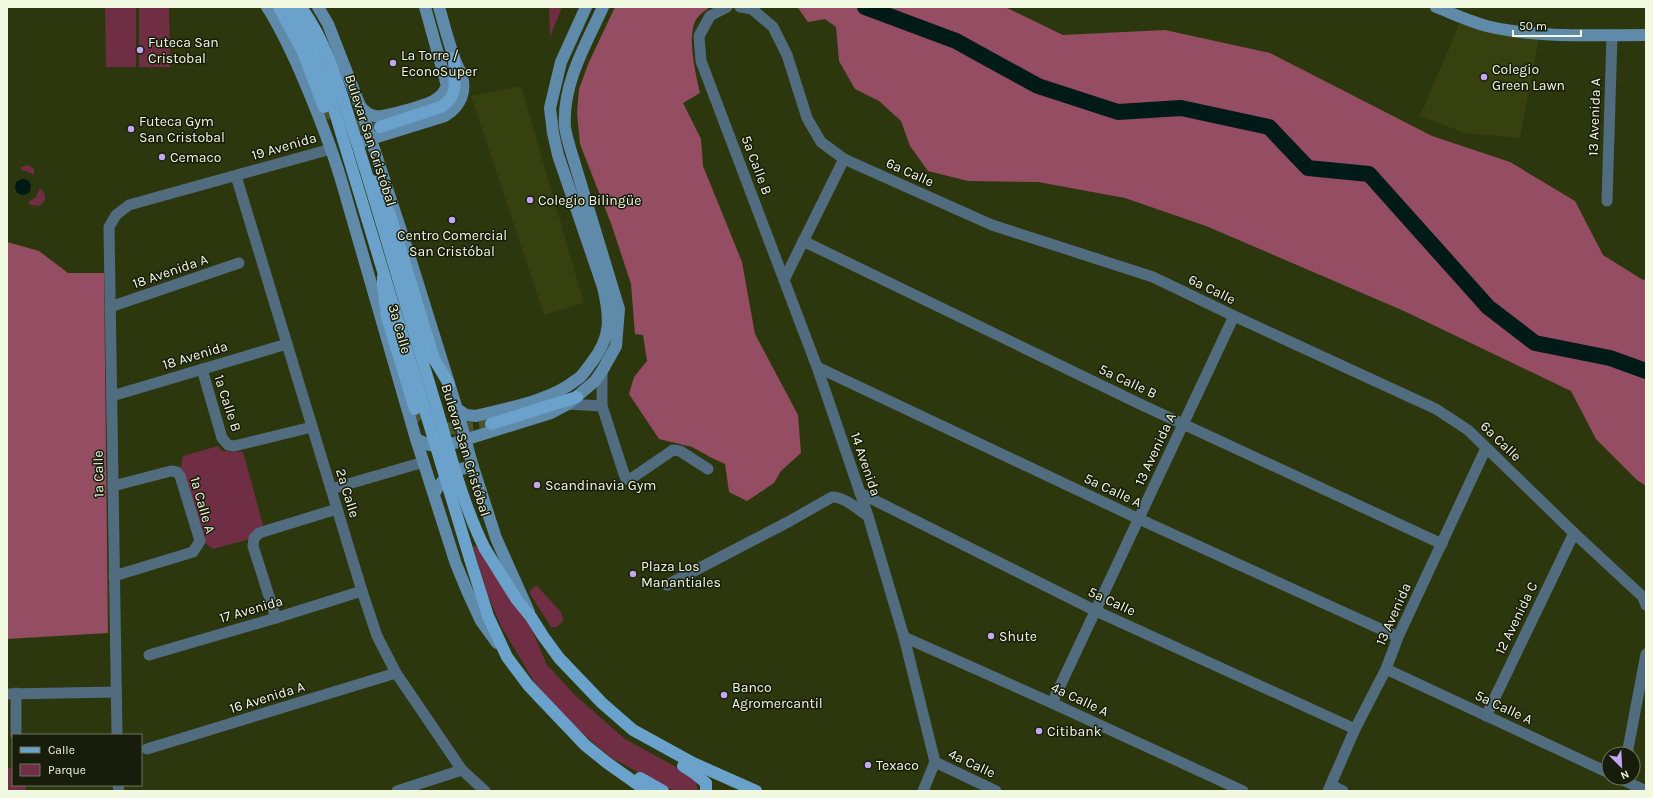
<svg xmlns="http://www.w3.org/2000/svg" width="1653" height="798" viewBox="0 0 1653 798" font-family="Karla,sans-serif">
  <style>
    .built { fill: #36410f }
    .green { fill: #702e44 }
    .forest { fill: #944d63 }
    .water { fill: #001b17 }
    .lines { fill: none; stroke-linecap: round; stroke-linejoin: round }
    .river { stroke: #001b17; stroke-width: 16 }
    .primary-tunnel { stroke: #4a542e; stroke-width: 12; stroke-dasharray: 12 6; stroke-linecap: butt }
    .street { stroke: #516b7f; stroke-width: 11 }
    .secondary { stroke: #608aaa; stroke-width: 12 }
    .primary { stroke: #6ba2cb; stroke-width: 12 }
    .primary-bridge { stroke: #6ba2cb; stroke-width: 12 }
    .poi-dot { fill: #c3a7f2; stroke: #171c0b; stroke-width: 1.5 }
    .labels { text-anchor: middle; stroke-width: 3; stroke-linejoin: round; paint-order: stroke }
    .poi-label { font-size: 14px; fill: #f1f9e1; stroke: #171c0b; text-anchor: start }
    .street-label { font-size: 14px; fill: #f1f9e1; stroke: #171c0b }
  </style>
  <rect width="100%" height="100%" fill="#2d370e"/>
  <!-- built -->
  <g class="built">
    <polygon points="1461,20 1539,37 1520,138 1465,133 1420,116"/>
    <polygon points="521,86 584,303 544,315 471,96"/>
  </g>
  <!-- green -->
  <g class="green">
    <polygon points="105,7 136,7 136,67 106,67"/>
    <polygon points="139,7 169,7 170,67 139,67"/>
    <polygon points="549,7 562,7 550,37"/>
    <polygon points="28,165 34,169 34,175 29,172 21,170 21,167"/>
    <polygon points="40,188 45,194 45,200 40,206 31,205 28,202 36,197"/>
    <polygon points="218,446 222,451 243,452 263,525 250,539 213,549 199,538 180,472 183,456"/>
    <polygon points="477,546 528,620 547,665 577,697 625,739 689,774 695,780 698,791 676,791 665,787 610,757 583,734 562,713 535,683 501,626 487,593 473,547"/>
    <polygon points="536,585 560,611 564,620 557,627 551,627 529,592"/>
    <polygon points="7,768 11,768 13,772 13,785 26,785 26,791 7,791"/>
  </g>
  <!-- forest -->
  <g class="forest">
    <path d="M615,7H710C706,10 701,13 698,17C685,32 696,75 700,93L683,103L701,139L703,166L742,262L755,334L798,415L801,453L781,471L774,483L747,501L729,492L725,464L712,458L692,447L659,439L629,394L634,377L647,361L643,335L635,334L631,284L612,226L580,144L577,113L579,89L589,62Z"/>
    <polygon points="800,7 1005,7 1063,35 1165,30 1270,53 1432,136 1510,162 1575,201 1603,255 1643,280 1646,279 1646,486 1637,480 1596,439 1571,391 1404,311 1206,226 1125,198 1038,182 968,181 928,171 910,146 901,121 879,101 855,89 839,61 836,27 825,19 808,22 798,8"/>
    <polygon points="7,242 39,251 68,273 104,273 108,633 7,639"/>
  </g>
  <!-- water -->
  <circle class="water" cx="23" cy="187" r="8"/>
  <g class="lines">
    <!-- river -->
    <polyline class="river" points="865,7 956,41 1038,86 1118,112 1181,108 1269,127 1308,168 1369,174 1488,307 1535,343 1610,358 1646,371"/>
    <!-- primary-tunnel -->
    <g class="primary-tunnel">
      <path d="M324,107C336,124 360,128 380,127"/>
      <path d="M415,409C416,411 417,415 419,417C432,433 474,429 491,424"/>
    </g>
    <!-- street -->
    <g class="street">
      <polyline points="727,7 710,16 699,36 701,61 817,367 868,516 904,637 935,762 923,791"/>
      <polyline points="740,7 752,9 773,27 787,55 807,118 821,142 844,159 992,225 1153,277 1234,316 1436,409 1468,430 1574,533 1643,597 1646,605"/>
      <polyline points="236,176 362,591 377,636 396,673 462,770 485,791"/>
      <polyline points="1607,201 1612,35"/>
      <polyline points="803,241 1142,405 1442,544"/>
      <polyline points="784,280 844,159"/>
      <polyline points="110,307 239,263"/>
      <polyline points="817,367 1139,519 1398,637"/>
      <polyline points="202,369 222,438 228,445 234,446 312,427"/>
      <polyline points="602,371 602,406 624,474 626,479 632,478 673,450 680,451 708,469"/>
      <polyline points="112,396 287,344"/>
      <polyline points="568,404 602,406"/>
      <polyline points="113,486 171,471 177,472 180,476 200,541 193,552 114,576"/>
      <polyline points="331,489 424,462"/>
      <polyline points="860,493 1096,611 1355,729"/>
      <path d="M667,585L788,522L832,497C845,497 857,509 868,516"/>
      <polyline points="276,618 253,546 254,538 259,533 337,509"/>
      <polyline points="904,637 1052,703 1243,791"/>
      <polyline points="149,655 276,618 362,591"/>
      <polyline points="1386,669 1609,773"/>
      <polyline points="7,694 116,692"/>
      <polyline points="1052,703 1234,316"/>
      <polyline points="1486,716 1574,533"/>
      <polyline points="16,735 16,693"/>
      <polyline points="117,735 109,227 116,215 129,205 331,149"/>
      <polyline points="147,749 396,673"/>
      <polyline points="1627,754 1646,654"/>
      <polyline points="935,762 996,791"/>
      <polyline points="1619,778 1646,791"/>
      <polyline points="118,785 119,791"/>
      <polyline points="1331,785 1343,791"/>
      <polyline points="397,791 462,770"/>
      <polyline points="1328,791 1355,729 1386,669 1398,637 1486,448"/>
    </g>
    <!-- secondary -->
    <g class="secondary">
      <path d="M267,7C279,25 288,45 297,64C314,103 330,142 342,183L416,439L456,564L468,593L481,621L497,643"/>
      <polyline points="318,7 328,24 360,106 410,258 457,409 473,467 496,538 529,612"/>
      <path d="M1436,7C1454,14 1473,23 1491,27C1539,38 1597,35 1646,35"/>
      <path d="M360,106C364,111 368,115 375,116C383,118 428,105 435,100C442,96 444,92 447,86L425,7"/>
      <path d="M364,141L445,116C461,106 468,90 460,71C458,67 455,62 454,57C448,41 444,24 439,7"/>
      <path d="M457,409L466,415L476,416C508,408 550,401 576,380C583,376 587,368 592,362C612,336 610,317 603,287L558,155L553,133L550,108L561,62L586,7"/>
      <path d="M416,439L429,445L445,446L551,413L568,404L595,381L602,371L616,346L619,309L570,148C568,141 566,134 565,127C562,84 586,44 603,7"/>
      <path d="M434,494C443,477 453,468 473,467"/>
    </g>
    <!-- primary -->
    <g class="primary">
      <path d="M380,127L441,107C460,96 454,76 454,58"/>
      <polyline points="383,277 383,286 387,317 415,409"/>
      <polyline points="434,359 449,384"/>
      <polyline points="491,424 577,397"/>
      <polyline points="485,549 517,600 531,617 543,636 559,658 602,703 633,730 693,763 756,791"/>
      <polyline points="470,559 488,616 507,657 528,685 585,745 606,762 647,791"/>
      <polyline points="683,766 694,773 706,783 706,791"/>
      <polyline points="640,778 663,791"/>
    </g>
    <!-- primary-bridge -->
    <g class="primary-bridge">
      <polyline points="279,7 303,52 324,107"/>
      <path d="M286,7C307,29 316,59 327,86L470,559"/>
      <path d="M301,7C330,47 342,97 357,143C385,231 410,321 437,409C451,456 463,505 485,549"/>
      <polyline points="373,181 382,195 390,215 434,359"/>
    </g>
  </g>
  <!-- markers -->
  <g class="poi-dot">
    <circle cx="140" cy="50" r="4"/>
    <circle cx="393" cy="63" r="4"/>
    <circle cx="1484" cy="77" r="4"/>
    <circle cx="131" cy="129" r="4"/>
    <circle cx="162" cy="157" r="4"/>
    <circle cx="530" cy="200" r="4"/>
    <circle cx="452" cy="220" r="4"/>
    <circle cx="537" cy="485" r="4"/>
    <circle cx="633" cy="574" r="4"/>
    <circle cx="991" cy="636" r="4"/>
    <circle cx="724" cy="695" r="4"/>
    <circle cx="1039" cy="731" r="4"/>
    <circle cx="868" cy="765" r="4"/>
  </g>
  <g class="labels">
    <!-- poi labels -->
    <g class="poi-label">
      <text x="148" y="47">Futeca San<tspan x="148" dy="16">Cristobal</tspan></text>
      <text x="401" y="60">La Torre /<tspan x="401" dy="16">EconoSuper</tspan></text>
      <text x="1492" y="74">Colegio<tspan x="1492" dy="16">Green Lawn</tspan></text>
      <text x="139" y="126">Futeca Gym<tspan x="139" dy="16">San Cristobal</tspan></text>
      <text x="170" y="162">Cemaco</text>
      <text x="538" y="205">Colegio Bilingüe</text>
      <text x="452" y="240" text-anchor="middle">Centro Comercial<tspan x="452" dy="16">San Cristóbal</tspan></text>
      <text x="545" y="490">Scandinavia Gym</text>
      <text x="641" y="571">Plaza Los<tspan x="641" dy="16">Manantiales</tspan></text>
      <text x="999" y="641">Shute</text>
      <text x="732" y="692">Banco<tspan x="732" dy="16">Agromercantil</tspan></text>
      <text x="1047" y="736">Citibank</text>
      <text x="876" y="770">Texaco</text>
    </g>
    <!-- street labels -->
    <g class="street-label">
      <text transform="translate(1594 117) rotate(-88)" y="5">13 Avenida A</text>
      <text transform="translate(371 140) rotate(72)" y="5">Bulevar San Cristóbal</text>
      <text transform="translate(284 146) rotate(-16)" y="5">19 Avenida</text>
      <text transform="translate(757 165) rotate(69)" y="5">5a Calle B</text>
      <text transform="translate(910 172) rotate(24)" y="5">6a Calle</text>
      <text transform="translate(170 271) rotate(-19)" y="5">18 Avenida A</text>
      <text transform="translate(1212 289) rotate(26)" y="5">6a Calle</text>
      <text transform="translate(400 329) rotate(74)" y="5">3a Calle</text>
      <text transform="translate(195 355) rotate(-17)" y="5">18 Avenida</text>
      <text transform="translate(1128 381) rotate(25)" y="5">5a Calle B</text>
      <text transform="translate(228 403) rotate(72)" y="5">1a Calle B</text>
      <text transform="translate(1501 441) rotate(44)" y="5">6a Calle</text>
      <text transform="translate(1155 449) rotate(-65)" y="5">13 Avenida A</text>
      <text transform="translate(466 450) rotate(73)" y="5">Bulevar San Cristóbal</text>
      <text transform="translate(866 464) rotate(71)" y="5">14 Avenida</text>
      <text transform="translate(98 474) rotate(-91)" y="5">1a Calle</text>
      <text transform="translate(1113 490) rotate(25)" y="5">5a Calle A</text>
      <text transform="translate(348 493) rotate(73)" y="5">2a Calle</text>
      <text transform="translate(203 505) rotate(74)" y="5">1a Calle A</text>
      <text transform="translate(1112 601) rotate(25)" y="5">5a Calle</text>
      <text transform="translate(251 609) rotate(-16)" y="5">17 Avenida</text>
      <text transform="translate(1393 614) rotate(-66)" y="5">13 Avenida</text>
      <text transform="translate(1516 618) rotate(-64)" y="5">12 Avenida C</text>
      <text transform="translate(267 697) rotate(-17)" y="5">16 Avenida A</text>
      <text transform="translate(1080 699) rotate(25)" y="5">4a Calle A</text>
      <text transform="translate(1504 707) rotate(25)" y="5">5a Calle A</text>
      <text transform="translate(972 763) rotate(25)" y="5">4a Calle</text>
    </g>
  </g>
  <!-- border -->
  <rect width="1653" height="798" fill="none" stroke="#f1f9e1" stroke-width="16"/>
  <!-- legend -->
  <rect x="12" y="734" width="130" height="52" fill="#171c0b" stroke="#6e7461"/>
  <rect x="20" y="747" width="20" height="6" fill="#6ba2cb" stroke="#6e7461"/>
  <text x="48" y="754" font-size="12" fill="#f1f9e1">Calle</text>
  <rect x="20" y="764" width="20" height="12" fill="#702e44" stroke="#6e7461"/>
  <text x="48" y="774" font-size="12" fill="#f1f9e1">Parque</text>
  <!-- north arrow -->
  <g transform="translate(1621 766) rotate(156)"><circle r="19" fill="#171c0b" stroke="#6e7461"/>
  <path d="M0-3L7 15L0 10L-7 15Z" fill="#c3a7f2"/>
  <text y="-6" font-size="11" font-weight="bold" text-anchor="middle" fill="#f1f9e1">N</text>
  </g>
  <!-- scale -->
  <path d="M1513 30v6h68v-6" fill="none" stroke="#f1f9e1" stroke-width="2"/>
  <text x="1519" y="30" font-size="12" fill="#f1f9e1" stroke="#171c0b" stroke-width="3" paint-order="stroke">50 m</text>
</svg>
